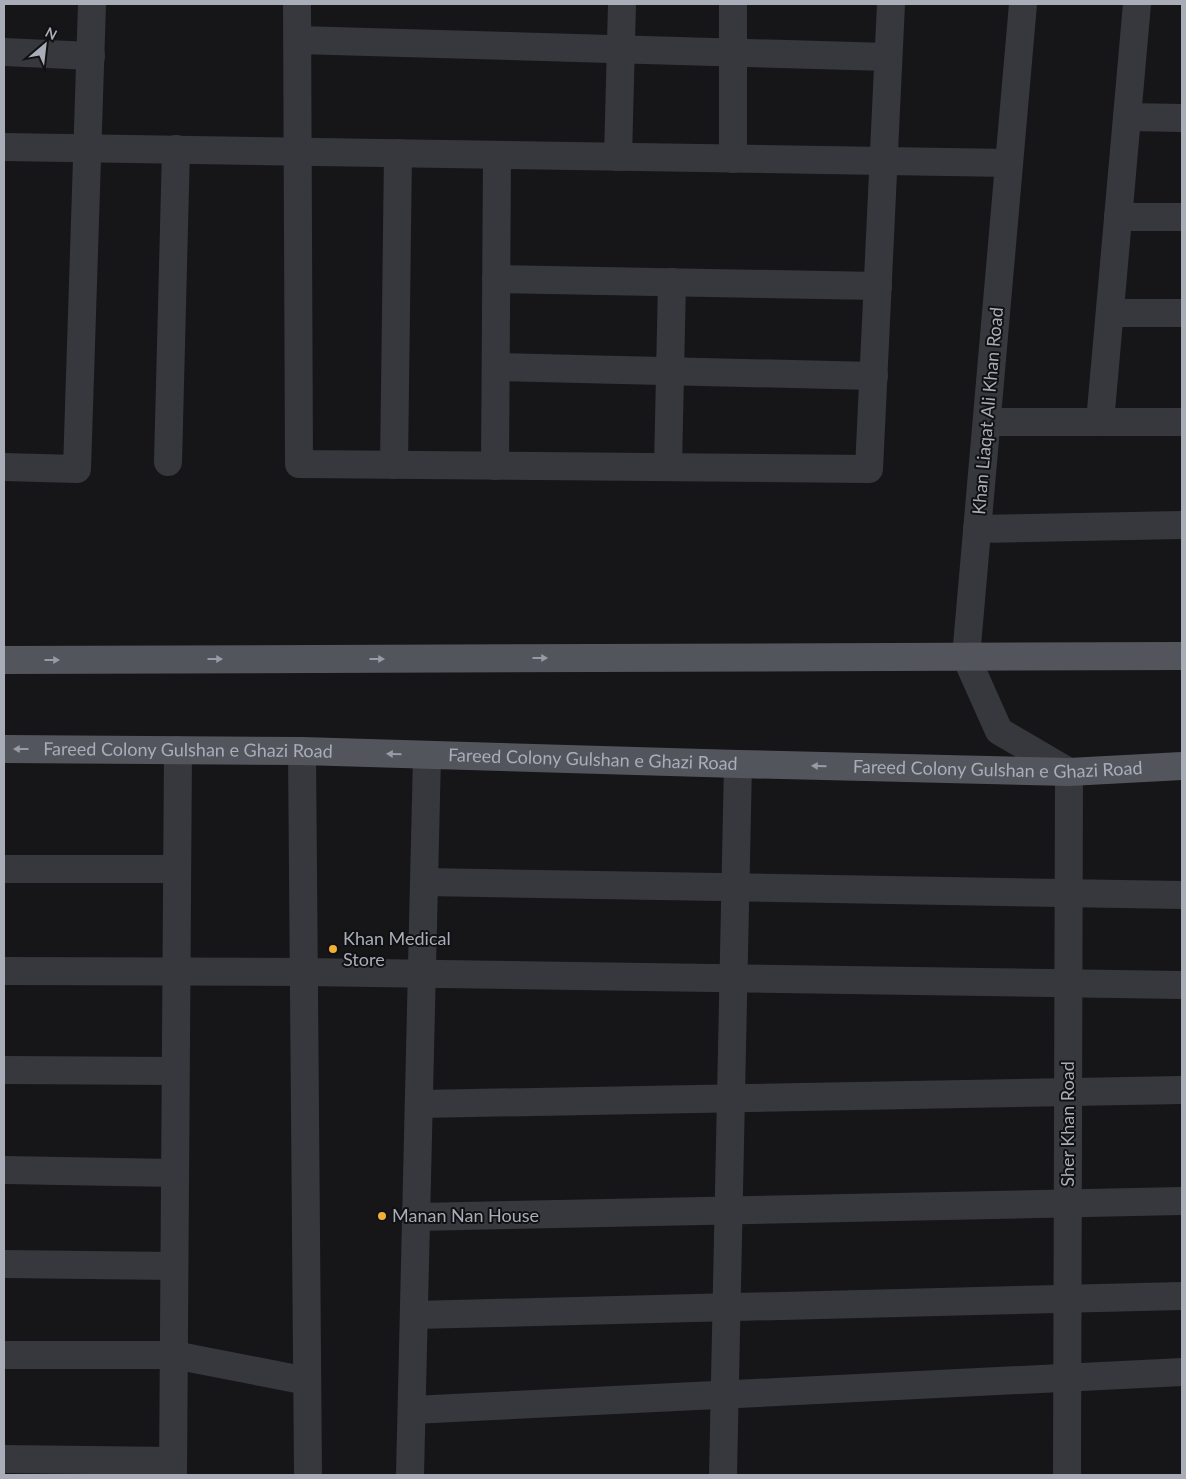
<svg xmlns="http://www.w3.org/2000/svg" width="1186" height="1479" viewBox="0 0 1186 1479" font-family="Lato,sans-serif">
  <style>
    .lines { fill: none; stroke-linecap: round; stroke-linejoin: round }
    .minor { stroke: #37383d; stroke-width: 28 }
    .tertiary { stroke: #37383d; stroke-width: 28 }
    .primary { stroke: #53555c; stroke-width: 28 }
    .oneway { fill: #979ba6 }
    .poi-dot { fill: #f2b134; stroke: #111113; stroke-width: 2 }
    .labels { text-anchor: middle; stroke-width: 4; stroke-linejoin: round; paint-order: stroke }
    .street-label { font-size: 18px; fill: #a8adb8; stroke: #111113 }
    .poi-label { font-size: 18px; fill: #a8adb8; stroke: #111113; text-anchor: start }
  </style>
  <rect width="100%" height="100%" fill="#161618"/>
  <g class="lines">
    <!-- minor -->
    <g class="minor">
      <polyline points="297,4 299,464 869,469 891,4"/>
      <polyline points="298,40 888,57"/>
      <polyline points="4,52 91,56"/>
      <polyline points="1127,117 1182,118"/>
      <polyline points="618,157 622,4"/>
      <polyline points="733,159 733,4"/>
      <polyline points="1118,217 1182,217"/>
      <polyline points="496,279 878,286"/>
      <polyline points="1110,313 1182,313"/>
      <polyline points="496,367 874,376"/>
      <polyline points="987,422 1182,422"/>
      <polyline points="1100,422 1137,4"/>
      <polyline points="168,462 176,149"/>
      <polyline points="394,465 398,153"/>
      <polyline points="495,466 497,155"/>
      <polyline points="4,467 77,469 92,4"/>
      <polyline points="668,467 672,282"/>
      <polyline points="977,529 1182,525"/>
      <polyline points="4,869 177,869"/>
      <polyline points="425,882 1182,895"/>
      <polyline points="4,971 304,972 1182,985"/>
      <polyline points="4,1070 175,1071"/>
      <polyline points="420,1104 1182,1090"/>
      <polyline points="4,1170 175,1173"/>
      <polyline points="417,1217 1182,1201"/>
      <polyline points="4,1264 174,1266"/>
      <polyline points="414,1315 1182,1296"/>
      <polyline points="4,1355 174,1355 307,1381"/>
      <polyline points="412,1410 1182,1372"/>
      <polyline points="4,1459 173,1461"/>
      <polyline points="173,1475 178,750"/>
      <polyline points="410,1475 427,755"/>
      <polyline points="723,1475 738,764"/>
    </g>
    <!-- tertiary -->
    <g class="tertiary">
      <polyline points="1023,4 966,657 999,731 1069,772 1067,1475"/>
      <polyline points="4,147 1009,163"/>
      <polyline points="302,751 308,1475"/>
    </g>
    <!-- primary -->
    <g class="primary">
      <polyline points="4,660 1182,656"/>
      <path id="s1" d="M4,749L302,751L738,764L1069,772L1182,766"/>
    </g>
  </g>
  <!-- one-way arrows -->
  <defs><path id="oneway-solid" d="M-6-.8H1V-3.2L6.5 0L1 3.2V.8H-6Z" transform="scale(1.25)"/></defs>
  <g class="oneway">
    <use href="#oneway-solid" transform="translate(540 658)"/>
    <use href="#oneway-solid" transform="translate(215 659)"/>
    <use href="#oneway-solid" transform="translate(377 659)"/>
    <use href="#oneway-solid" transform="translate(52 660)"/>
    <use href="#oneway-solid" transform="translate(21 749) rotate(-180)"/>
    <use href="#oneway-solid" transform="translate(394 754) rotate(-178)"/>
    <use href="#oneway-solid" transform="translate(819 766) rotate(-179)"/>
  </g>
  <!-- markers -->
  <g class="poi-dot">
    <circle cx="333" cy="949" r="5"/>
    <circle cx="382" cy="1216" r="5"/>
  </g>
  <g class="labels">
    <!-- street labels -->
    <g class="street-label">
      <text transform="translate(988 411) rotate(-85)" y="6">Khan Liaqat Ali Khan Road</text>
      <text dy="6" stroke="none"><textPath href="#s1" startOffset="184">Fareed Colony Gulshan e Ghazi Road</textPath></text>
      <text dy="6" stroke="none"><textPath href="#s1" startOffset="589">Fareed Colony Gulshan e Ghazi Road</textPath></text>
      <text dy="6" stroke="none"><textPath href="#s1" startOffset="994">Fareed Colony Gulshan e Ghazi Road</textPath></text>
      <text transform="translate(1068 1124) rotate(-90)" y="6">Sher Khan Road</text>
    </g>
    <!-- poi labels -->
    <g class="poi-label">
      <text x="343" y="945">Khan Medical<tspan x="343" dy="21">Store</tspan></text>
      <text x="392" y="1222">Manan Nan House</text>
    </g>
  </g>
  <!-- border -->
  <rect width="1186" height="1479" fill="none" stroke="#a8adb8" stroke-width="10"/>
  <!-- north arrow -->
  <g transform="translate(45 45) rotate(28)" stroke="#111113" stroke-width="4" paint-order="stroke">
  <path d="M0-4L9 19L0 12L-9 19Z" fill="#a8adb8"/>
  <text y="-8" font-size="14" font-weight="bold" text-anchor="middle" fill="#a8adb8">N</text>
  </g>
</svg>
